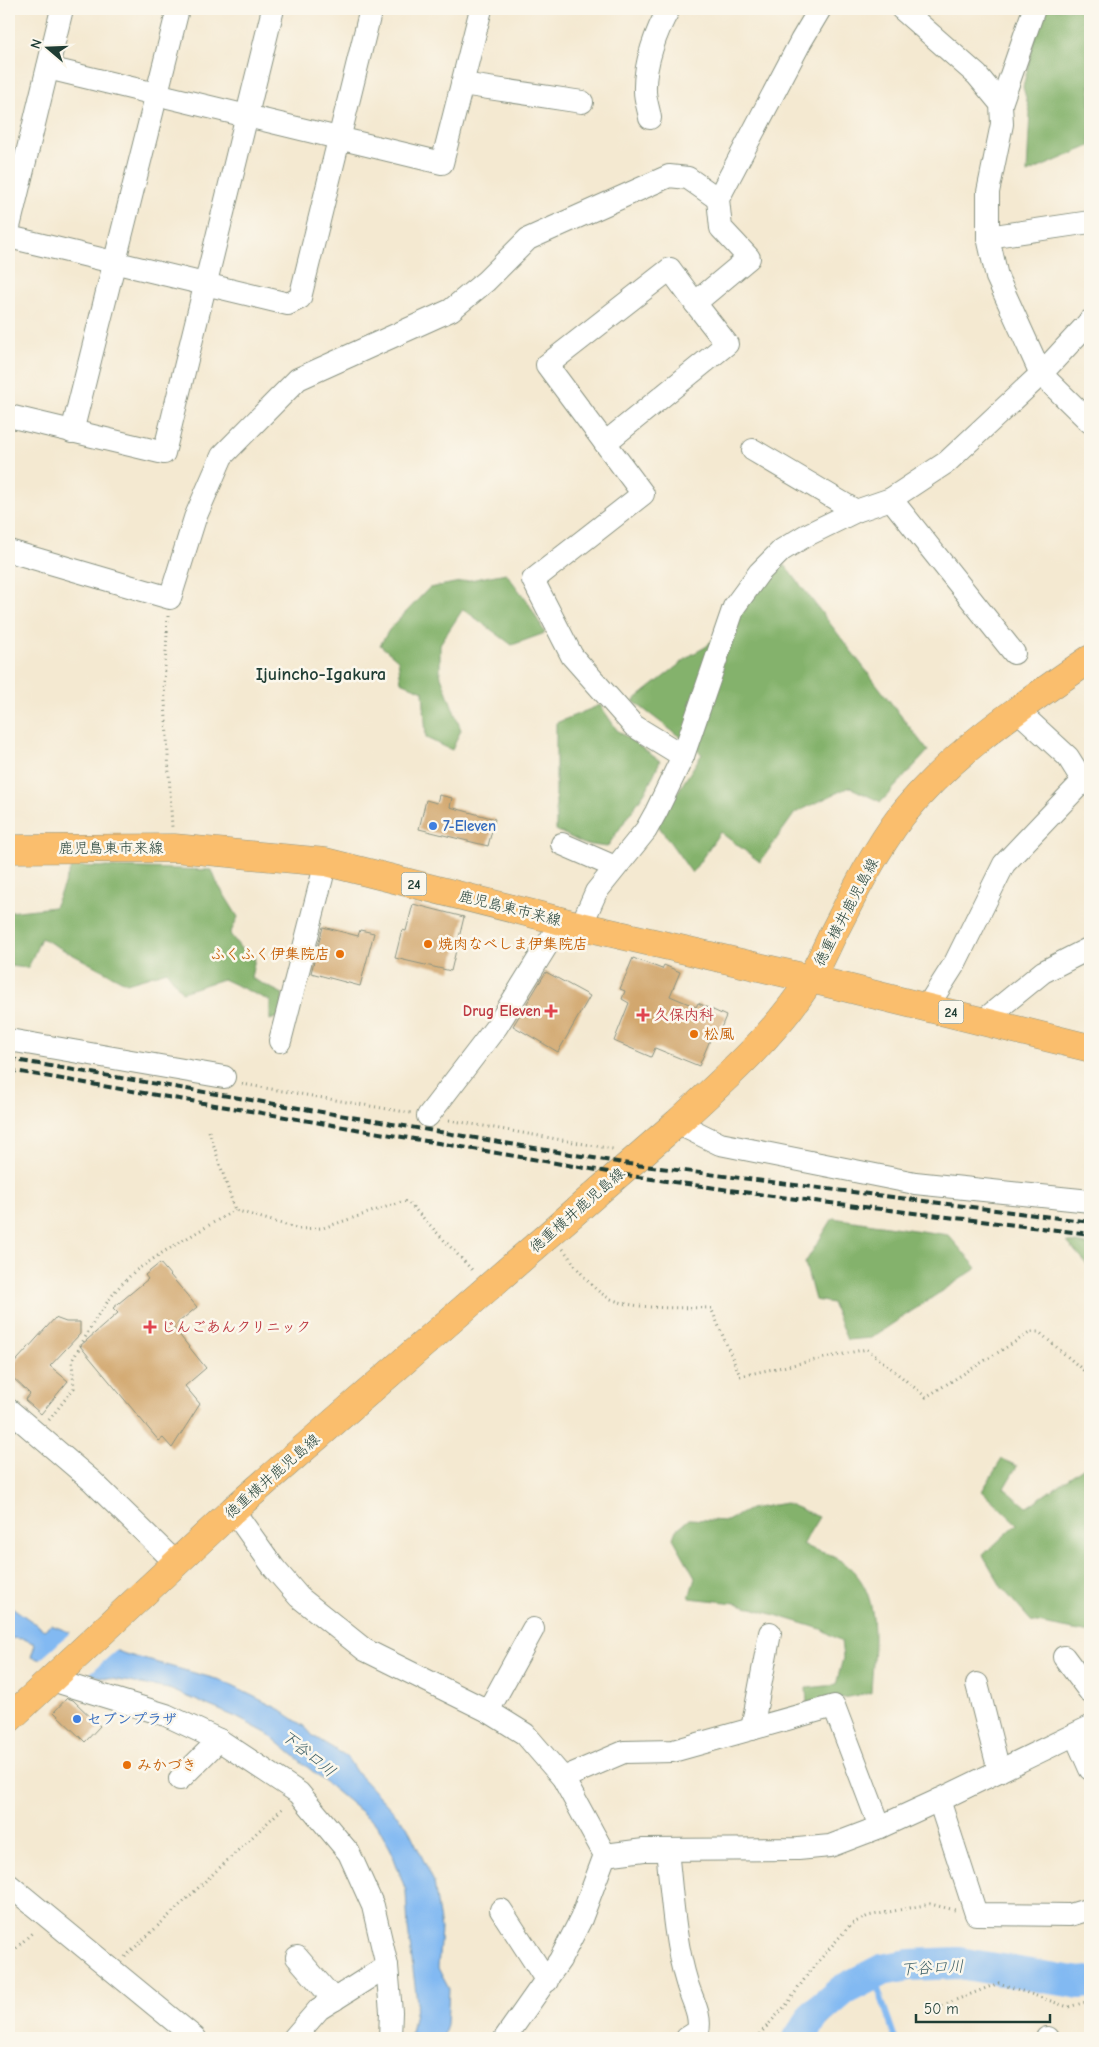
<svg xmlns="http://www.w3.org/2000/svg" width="1099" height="2047" viewBox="0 0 1099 2047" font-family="'Comic Neue','Klee One',sans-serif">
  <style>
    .forest { fill: #84b26c; stroke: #527850 }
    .water { fill: #82b9f2; stroke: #507b93 }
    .pier { fill: #f4e9d1 }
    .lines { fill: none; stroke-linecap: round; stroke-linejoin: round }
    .stream { stroke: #82b9f2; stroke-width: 5.5 }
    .river { stroke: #82b9f2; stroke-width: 32 }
    .building { fill: #d2a76e }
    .minor-casing { stroke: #8a9382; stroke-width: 24 }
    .major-casing { stroke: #8a9382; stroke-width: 29 }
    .path { stroke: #8a9382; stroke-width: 3; stroke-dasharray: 1 4; stroke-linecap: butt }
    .minor { stroke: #fff; stroke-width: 22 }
    .major { stroke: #fabe6d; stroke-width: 28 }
    .rail { stroke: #1f3d34; stroke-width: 4; stroke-dasharray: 8 4; stroke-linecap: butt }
    .shop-dot { fill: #3f7fe0; stroke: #fbf7ec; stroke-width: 2 }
    .food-dot { fill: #e8710a; stroke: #fbf7ec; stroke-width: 2 }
    .health-dot { fill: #e0444e; stroke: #fbf7ec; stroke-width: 2 }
    .labels { text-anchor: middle; stroke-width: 5; stroke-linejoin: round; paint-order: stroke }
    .shield { fill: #fbf7ec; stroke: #61756b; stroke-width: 1 }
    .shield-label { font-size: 14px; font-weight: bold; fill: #1f3d34 }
    .shop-label { font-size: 15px; font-weight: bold; fill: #366cbe; stroke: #fbf7ec; text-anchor: start }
    .street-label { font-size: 15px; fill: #1f3d34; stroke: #fbf7ec }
    .food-label { font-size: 15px; font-weight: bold; fill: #c56008; stroke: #fbf7ec; text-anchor: start }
    .health-label { font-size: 15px; font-weight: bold; fill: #be3a42; stroke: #fbf7ec; text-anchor: start }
    .water-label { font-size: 16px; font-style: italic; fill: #385c64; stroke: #fbf7ec }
    .quarter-label { font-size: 18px; font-weight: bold; fill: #1f3d34; stroke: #fbf7ec }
  </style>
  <rect width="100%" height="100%" fill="#fbf7ec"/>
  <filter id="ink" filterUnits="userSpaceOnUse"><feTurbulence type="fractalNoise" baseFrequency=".02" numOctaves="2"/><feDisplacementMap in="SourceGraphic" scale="10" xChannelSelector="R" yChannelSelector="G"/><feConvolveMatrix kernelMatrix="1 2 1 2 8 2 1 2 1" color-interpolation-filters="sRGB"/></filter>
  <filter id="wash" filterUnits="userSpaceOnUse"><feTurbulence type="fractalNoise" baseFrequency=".0096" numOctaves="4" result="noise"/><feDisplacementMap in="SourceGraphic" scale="20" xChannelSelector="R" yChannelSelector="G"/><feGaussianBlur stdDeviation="1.12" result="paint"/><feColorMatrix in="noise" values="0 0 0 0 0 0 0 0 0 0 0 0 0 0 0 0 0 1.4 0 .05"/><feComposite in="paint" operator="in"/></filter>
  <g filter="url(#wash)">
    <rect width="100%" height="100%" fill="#f4e9d1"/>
    <!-- forest -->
    <g class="forest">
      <polygon points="1042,9 1090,9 1090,146 1027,173 1030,112 1023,87"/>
      <polygon points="785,565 928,751 881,802 849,787 795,813 760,862 720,832 692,873 657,824 702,754 633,701 691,655 707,646 762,578"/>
      <polygon points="506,573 529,604 545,633 512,645 463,609 440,644 440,674 461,730 452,750 426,738 423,691 401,682 398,660 380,645 389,630 429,588"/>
      <polygon points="600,705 617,730 660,761 647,789 607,847 584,844 556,830 556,723"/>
      <polygon points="72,866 212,870 217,883 238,917 230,934 245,954 255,958 251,978 283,994 281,1016 270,1020 270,1001 223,979 182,992 167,971 127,983 41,938 28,968 9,966 9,912 54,907"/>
      <polygon points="833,1218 948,1235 977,1268 871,1338 847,1340 832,1303 815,1300 805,1263"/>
      <polygon points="1067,1242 1090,1245 1090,1268"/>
      <polygon points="1002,1459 1017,1466 1004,1488 1027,1507 1090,1463 1090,1633 1032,1622 1002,1588 983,1555 1017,1524 982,1491"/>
      <path d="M786,1503L819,1517L802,1545C814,1550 830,1554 841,1561C885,1589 873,1648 871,1693L807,1704L806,1688L836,1685L843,1658L841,1641L821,1629L736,1603L689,1598L695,1577L673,1538L676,1530L689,1519L727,1521L750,1509Z"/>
    </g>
    <!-- water -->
    <g class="water">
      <polygon points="9,1605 44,1630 51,1625 125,1654 220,1680 277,1708 305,1727 313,1736 346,1756 357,1773 407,1826 434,1882 441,1929 438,1968 449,1989 447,2024 443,2038 410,2038 417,2002 408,1928 406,1891 391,1850 378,1826 268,1734 236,1717 169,1689 101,1677 31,1657 35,1644 24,1639 9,1638"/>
      <polygon points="867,1987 813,2038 792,2038"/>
    </g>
    <!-- pier -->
    <polygon class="pier" points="72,1631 118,1649 87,1676 38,1662"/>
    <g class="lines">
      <!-- stream -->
      <polyline class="stream" points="873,1974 895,2038"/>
      <!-- river -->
      <polyline class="river" points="799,2038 816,2013 843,1990 882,1970 909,1965 959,1963 1080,1983 1090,1982"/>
    </g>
    <g id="blocks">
      <!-- building -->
      <g class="building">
        <polygon points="439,795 452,798 450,807 495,819 488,846 419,829 426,800 437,803"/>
        <polygon points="413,904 464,917 451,971 395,958 402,930 406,931"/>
        <polygon points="323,927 358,936 360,930 374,933 360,986 311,973"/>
        <polygon points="633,958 662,969 664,965 680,972 670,996 696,1007 698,1003 726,1016 718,1035 713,1033 699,1066 655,1048 651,1057 614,1041 629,1003 622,999 625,991 620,989"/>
        <polygon points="546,972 590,996 558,1052 513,1026"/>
        <polygon points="160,1263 197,1307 173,1327 206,1368 185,1386 200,1404 172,1448 163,1438 159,1441 80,1346 118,1313 113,1308 148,1279 145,1275"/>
        <polygon points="55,1318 66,1322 80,1322 80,1334 50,1366 68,1381 41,1414 25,1400 30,1394 9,1374 9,1369"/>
        <polygon points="67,1698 73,1700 100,1726 85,1742 54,1712"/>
      </g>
    </g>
  </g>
  <g filter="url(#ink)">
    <use href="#blocks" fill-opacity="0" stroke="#8a9382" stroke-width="1"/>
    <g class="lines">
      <!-- minor casing -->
      <g class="minor-casing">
        <g id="minor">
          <polyline points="902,9 977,75 1001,104 1002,124 988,192 988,237 997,277 1041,374 1090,422"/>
          <polyline points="48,68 442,163 481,9"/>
          <polyline points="462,84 582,102"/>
          <polyline points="1001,104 1034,9"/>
          <path d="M650,118C649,110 645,100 645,91C644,65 656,31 669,9"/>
          <polyline points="9,227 62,9"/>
          <polyline points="9,237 288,304 300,298 371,9"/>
          <polyline points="988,237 1090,222"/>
          <polyline points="9,416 164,453 273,9"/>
          <polyline points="72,432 178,9"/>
          <polyline points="605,443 727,344 695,303 749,258 721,228 718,199 801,41 820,9"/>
          <polyline points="753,450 856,511"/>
          <polyline points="891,499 1014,653"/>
          <polyline points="9,551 170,598 195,518 222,456 298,379 451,310 486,281 528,239 669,176 688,178 718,199"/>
          <polyline points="683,756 634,726 572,656 533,580 643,494 547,365 670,269 695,303"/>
          <polyline points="562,844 615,867"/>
          <polyline points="581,926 596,892 646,830 656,812 683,756 734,607 759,573 782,550 805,536 856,511 891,499 947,462 1041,374 1090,321"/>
          <polyline points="927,1007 955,963 1004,864 1083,781 1068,757 1017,710"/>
          <polyline points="984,1020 1043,972 1090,948"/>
          <polyline points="9,1040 224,1077"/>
          <polyline points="280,1041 326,862"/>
          <polyline points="428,1116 497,1026 562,921"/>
          <polyline points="677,1123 720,1144 915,1183 1090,1201"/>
          <polyline points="9,1410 92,1481 176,1563"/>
          <polyline points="233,1510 274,1568 299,1597 365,1650 488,1711 525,1734 563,1778 605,1855"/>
          <polyline points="1064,1657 1090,1692"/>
          <polyline points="52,1680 166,1715 219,1740 299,1793 349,1853 373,1906 387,1966 391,2012 390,2038"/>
          <polyline points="977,1684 999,1771"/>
          <polyline points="488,1711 533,1629"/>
          <polyline points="752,1729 770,1633"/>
          <polyline points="1075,1735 1090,1769"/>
          <polyline points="563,1778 624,1752 673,1751 834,1706 880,1827"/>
          <polyline points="180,1779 219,1740"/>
          <polyline points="939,1800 976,1914 1070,1915 1090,1909"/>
          <path d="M667,1850C672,1894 674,1941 687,1983C691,1998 702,2015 698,2031L687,2038"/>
          <polyline points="605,1855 644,1850 798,1849 830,1846 880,1827 939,1800 1090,1727"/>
          <polyline points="9,1885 195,2038"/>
          <polyline points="501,1910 547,1981"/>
          <polyline points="297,1957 334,2000"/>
          <polyline points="294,2038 319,2009 387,1966"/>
          <polyline points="505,2038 560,1960 581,1919 605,1855"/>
          <polyline points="1047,2038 1048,2038"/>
        </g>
      </g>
      <!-- major casing -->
      <g class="major-casing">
        <g id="major">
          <polyline points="9,849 174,848 326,862 581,926 811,979 1090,1048"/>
          <path d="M9,1719L233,1510L677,1123C725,1079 774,1036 810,980C818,966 825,951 832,936C853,895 874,852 902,815C953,751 1024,705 1090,659"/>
        </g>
      </g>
      <!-- path -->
      <g class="path">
        <polyline points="168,616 164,683 172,827"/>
        <polyline points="242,1084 411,1113"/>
        <polyline points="449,1120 613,1149"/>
        <polyline points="209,1131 235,1210 299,1229 323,1228 404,1201 411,1205 474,1272"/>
        <path d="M563,1249C576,1266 589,1287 607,1297C633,1311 681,1307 711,1308L740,1376L867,1349L926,1397L1031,1332H1039L1090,1376"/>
        <polyline points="49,1420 74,1388 72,1361 96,1318 116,1290 135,1271 165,1251 235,1210"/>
        <polyline points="9,1955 34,1931"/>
        <polyline points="125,1957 284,1807"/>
        <polyline points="933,2009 999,1983 1068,2007 1090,2001"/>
        <polyline points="756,2038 788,2003 810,1971 851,1924 868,1916 930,1904 955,1910"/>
      </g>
      <!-- minor -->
      <use href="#minor" class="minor"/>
      <!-- major -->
      <use href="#major" class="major"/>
      <!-- rail -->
      <g class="rail">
        <polyline points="9,1059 629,1164 1090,1222"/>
        <polyline points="9,1070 638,1177 772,1196 1090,1234"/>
      </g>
    </g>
  </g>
  <!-- markers -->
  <g class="shop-dot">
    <circle cx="433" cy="826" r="5"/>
    <circle cx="77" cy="1719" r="5"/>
  </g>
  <g class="food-dot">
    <circle cx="428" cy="944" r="5"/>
    <circle cx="340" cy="954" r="5"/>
    <circle cx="694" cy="1034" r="5"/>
    <circle cx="127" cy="1765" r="5"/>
  </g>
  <g class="health-dot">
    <path d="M548.5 1003.5h5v5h5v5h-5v5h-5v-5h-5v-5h5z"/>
    <path d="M640.5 1007.5h5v5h5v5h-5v5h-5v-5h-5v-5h5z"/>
    <path d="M147.5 1319.5h5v5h5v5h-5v5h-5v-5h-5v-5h5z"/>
  </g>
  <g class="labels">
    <!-- shield labels -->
    <g class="shield">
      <rect x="401.5" y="872.5" width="25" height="23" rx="4"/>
      <rect x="938.5" y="1000.5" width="25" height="23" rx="4"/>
    </g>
    <g class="shield-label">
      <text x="414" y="889">24</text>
      <text x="951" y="1017">24</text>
    </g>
    <!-- shop labels -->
    <g class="shop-label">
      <text x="443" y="831">7-Eleven</text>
      <text x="87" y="1724">セブンプラザ</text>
    </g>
    <!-- street labels -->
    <g class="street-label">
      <text x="111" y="853">鹿児島東市来線</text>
      <text transform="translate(510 908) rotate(14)" y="5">鹿児島東市来線</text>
      <text transform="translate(846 912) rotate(-62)" y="5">徳重横井鹿児島線</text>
      <text transform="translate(577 1210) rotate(-41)" y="5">徳重横井鹿児島線</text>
      <text transform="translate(272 1476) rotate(-41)" y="5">徳重横井鹿児島線</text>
    </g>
    <!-- food labels -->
    <g class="food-label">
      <text x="438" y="949">焼肉なべしま伊集院店</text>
      <text x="330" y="959" text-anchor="end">ふくふく伊集院店</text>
      <text x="704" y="1039">松風</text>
      <text x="137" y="1770">みかづき</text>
    </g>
    <!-- health labels -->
    <g class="health-label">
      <text x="541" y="1016" text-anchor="end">Drug Eleven</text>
      <text x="654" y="1020">久保内科</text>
      <text x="161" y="1332">じんごあんクリニック</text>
    </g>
    <!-- water labels -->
    <g class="water-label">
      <text transform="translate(309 1753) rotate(39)" y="6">下谷口川</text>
      <text transform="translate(932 1967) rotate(-3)" y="6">下谷口川</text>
    </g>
    <!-- quarter labels -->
    <g class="quarter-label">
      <text x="321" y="680">Ijuincho-Igakura</text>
    </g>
  </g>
  <!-- margin -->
  <rect width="1099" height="2047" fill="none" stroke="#fbf7ec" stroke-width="30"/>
  <!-- north arrow -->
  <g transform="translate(48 48) rotate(289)" stroke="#fbf7ec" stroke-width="4" paint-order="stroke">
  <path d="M0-4L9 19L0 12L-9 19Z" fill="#1f3d34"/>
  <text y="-8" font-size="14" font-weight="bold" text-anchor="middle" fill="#1f3d34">N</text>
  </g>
  <!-- scale -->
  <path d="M916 2014v8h134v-8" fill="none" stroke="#1f3d34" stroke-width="2.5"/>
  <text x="924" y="2014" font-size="15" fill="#1f3d34" stroke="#fbf7ec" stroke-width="4" paint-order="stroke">50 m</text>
</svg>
